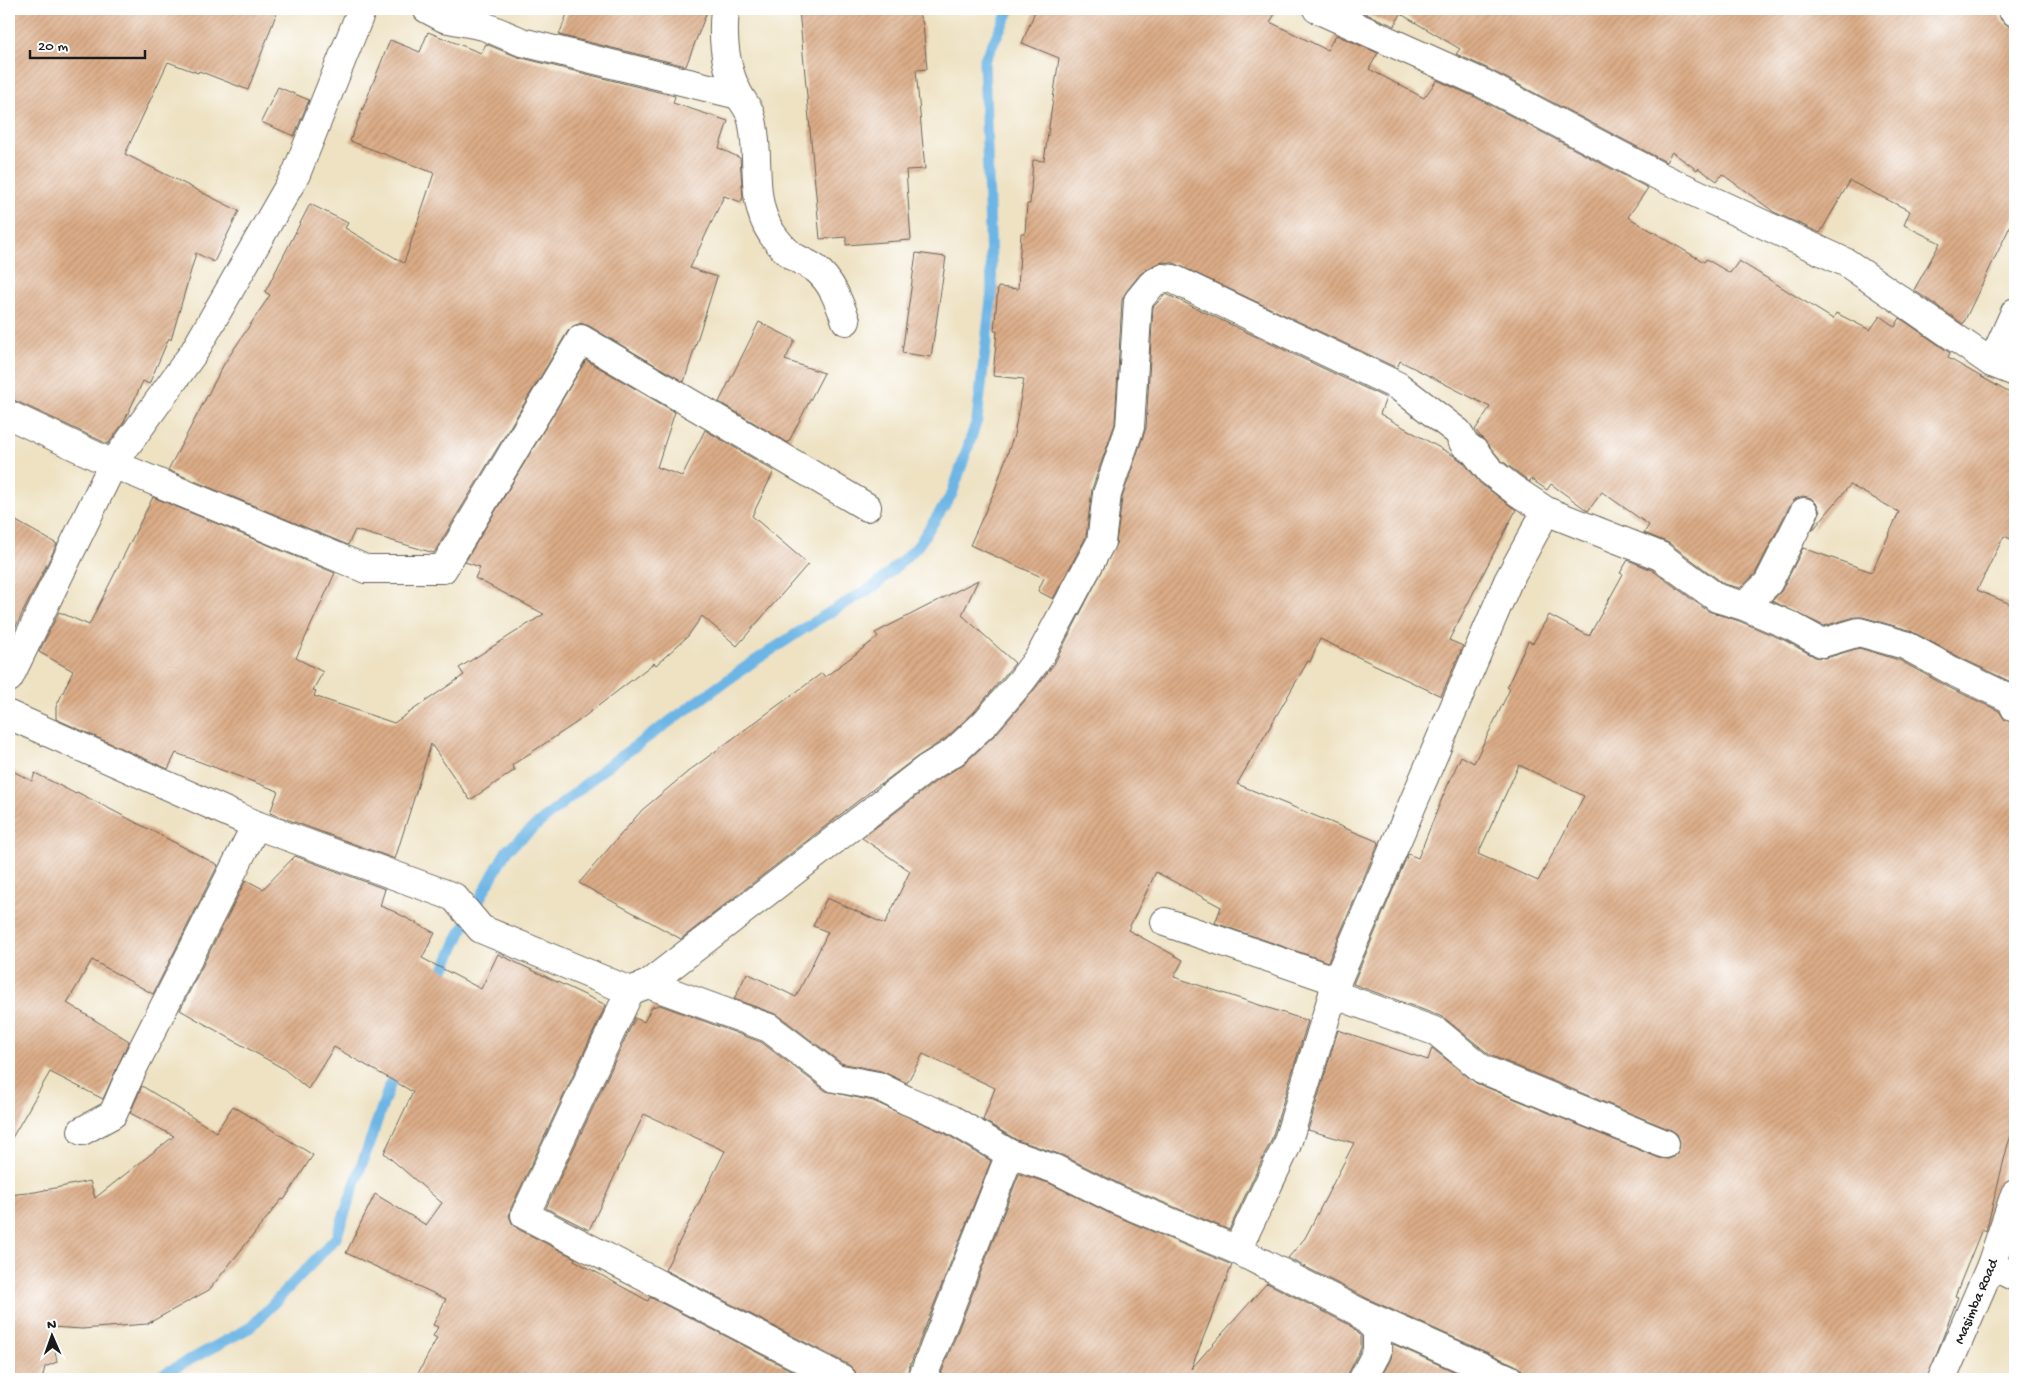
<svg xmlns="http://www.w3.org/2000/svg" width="2024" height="1388" viewBox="0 0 2024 1388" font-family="'Gochi Hand',sans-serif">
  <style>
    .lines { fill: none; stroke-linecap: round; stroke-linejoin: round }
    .stream { stroke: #6db5e5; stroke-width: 11 }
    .building { fill: url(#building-hatch); fill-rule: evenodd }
    .pedestrian-casing { stroke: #666156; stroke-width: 30 }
    .minor-casing { stroke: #666156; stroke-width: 30 }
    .tertiary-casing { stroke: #666156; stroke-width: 30 }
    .pedestrian { stroke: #fff; stroke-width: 28 }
    .minor { stroke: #fff; stroke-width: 28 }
    .tertiary { stroke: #fff; stroke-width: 28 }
    .labels { text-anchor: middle; stroke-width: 4; stroke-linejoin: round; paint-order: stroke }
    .street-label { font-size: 15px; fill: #1c1c1c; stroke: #fff }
  </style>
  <defs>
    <pattern id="building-hatch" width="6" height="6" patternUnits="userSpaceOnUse" patternTransform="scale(1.25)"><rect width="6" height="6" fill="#dbac87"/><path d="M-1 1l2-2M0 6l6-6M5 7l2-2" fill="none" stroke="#bb9374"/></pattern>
  </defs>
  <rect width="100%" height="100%" fill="#fff"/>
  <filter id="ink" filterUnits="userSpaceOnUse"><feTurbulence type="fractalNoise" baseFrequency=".02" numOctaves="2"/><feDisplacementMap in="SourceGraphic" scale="10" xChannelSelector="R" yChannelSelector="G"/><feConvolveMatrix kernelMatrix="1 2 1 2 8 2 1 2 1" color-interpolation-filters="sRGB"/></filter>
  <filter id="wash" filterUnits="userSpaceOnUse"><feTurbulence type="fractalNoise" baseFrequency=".0096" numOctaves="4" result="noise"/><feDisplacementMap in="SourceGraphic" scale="20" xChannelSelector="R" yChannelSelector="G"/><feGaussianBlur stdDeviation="1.12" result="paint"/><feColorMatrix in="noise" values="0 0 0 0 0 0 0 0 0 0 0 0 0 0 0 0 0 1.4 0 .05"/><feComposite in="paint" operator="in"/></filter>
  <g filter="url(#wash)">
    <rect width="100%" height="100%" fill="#eee2c3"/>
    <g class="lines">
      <!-- stream -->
      <g class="stream">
        <polyline points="438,983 461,932 507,850 606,767 750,664 822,617 876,585 917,547 952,494 977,420 992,291 984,61 1010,9"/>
        <polyline points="154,1379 251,1327 336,1238 388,1090 398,1067"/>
      </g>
    </g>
    <g id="blocks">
      <!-- building -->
      <g class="building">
        <polygon points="9,9 278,9 248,90 199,71 198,73 168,62 125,154 239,211 214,262 196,253 171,340 169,338 149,384 143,381 124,422 108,444 16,401 9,400"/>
        <polygon points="569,9 708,9 686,66 559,35"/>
        <polygon points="799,9 917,9 923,24 927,69 916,70 925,169 906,170 911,240 846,245 846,237 820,239"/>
        <polygon points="1036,9 1278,9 1270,22 1327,50 1336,35 1378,53 1369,69 1424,98 1437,80 1475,97 1648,188 1628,217 1704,262 1706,259 1730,273 1739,261 1833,319 1836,313 1870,330 1880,316 1895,327 1900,318 1950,353 1948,358 2015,396 2015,541 2004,536 1977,590 2015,606 2015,684 1963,659 1909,630 1863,617 1855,617 1824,626 1772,601 1782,590 1803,548 1872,572 1899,512 1850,485 1812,531 1820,512 1817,504 1811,498 1803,496 1795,499 1790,505 1755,574 1740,588 1724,584 1669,543 1644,533 1649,525 1602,492 1588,511 1551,484 1547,490 1531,479 1530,482 1522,476 1501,460 1475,430 1490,407 1400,361 1397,368 1174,263 1163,262 1154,265 1140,274 1126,292 1122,300 1115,424 1092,489 1086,537 1053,599 1038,591 1044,578 970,545 994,492 1014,435 1024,379 993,376 997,331 994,331 998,287 1018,289 1021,233 1025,233 1027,204 1030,204 1033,160 1044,161 1059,58 1022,43"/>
        <polygon points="1355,9 1997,9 2001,20 2010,27 2015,27 2015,216 1963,324 1914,290 1940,243 1904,225 1910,211 1850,181 1820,233 1774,212 1722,174 1717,181 1698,168 1697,170 1672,152 1666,162 1489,69 1456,54 1460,49 1401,14 1394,26"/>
        <polygon points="428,32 481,53 486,44 518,57 675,96 673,103 728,121 719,148 740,158 743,197 741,202 724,196 690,268 717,277 684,382 589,326 581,323 573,326 568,331 434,553 355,530 348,545 168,470 224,364 270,295 265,292 310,204 348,223 345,228 404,263 434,173 350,141 390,40 420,52"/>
        <polygon points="278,87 309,100 294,136 261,122"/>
        <polygon points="916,253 946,257 931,357 902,353"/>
        <polygon points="1166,294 1386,398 1380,414 1456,457 1464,463 1480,483 1516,510 1449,640 1463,646 1441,696 1320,639 1310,662 1308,661 1237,784 1379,842 1328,962 1215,923 1221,907 1156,872 1128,930 1183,960 1174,977 1308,1021 1271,1141 1229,1230 1124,1186 1062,1155 1017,1140 983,1120 995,1088 923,1054 907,1083 881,1071 841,1063 778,1015 734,999 747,973 796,997 828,932 813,926 827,898 885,924 910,871 862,838 935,782 965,763 997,733 1034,690 1054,664 1116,544 1122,498 1146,428 1153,307"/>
        <polygon points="759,322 795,340 785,360 824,373 788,443 719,402"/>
        <polygon points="586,360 675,412 657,467 682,476 705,430 774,471 752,516 808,564 737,646 702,616 688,636 656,665 654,663 576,723 512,765 515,770 470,800 431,744 395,859 270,813 278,791 176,753 168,769 56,719 56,707 73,671 39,652 59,612 89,625 153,497 335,573 296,658 323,672 313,690 316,691 314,696 394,723 464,675 459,668 544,614 475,578 480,567 465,562"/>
        <polygon points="9,517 57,544 9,640"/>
        <path d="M1628,560L1652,570L1708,611L1739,621L1784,640L1815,657L1826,658L1859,648L1899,660L1948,687L1999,711L2005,720L2015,723V1126L2008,1144L1986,1231L1982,1229L1955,1296L1958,1297L1927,1379H1524L1522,1370L1515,1365L1366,1298L1288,1258L1305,1238L1354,1143L1308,1130L1338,1030L1428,1060L1432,1048L1476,1083L1659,1158L1668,1159L1674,1157L1679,1150L1680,1141L1677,1134L1671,1130L1490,1055L1443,1017L1353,984L1408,854L1418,858L1443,796L1461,756L1474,763L1510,689L1507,687L1528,641L1533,643L1549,615L1589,636L1623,574L1620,573ZM1519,765L1584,796L1538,881L1478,854Z"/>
        <polygon points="978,580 962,615 1015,663 974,712 945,739 917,757 880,785 881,783 681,939 579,883 642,810 690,770 822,673 825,677 878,637 875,633"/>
        <polygon points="9,769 32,781 35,773 76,794 77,792 218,865 153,994 92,960 67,1003 129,1041 103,1099 50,1072 9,1143"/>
        <polygon points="295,856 385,889 380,906 393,911 435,933 422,958 481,989 498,954 606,1005 511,1208 509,1216 512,1223 518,1229 575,1258 574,1260 648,1301 650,1297 808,1379 415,1379 437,1338 433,1336 438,1327 433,1325 446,1299 346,1253 375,1194 426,1225 442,1203 384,1153 413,1092 334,1047 308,1089 284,1069 180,1010 246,880 263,889"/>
        <polygon points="660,1005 761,1042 826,1091 873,1101 944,1133 991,1161 907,1373 907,1379 857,1379 855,1371 849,1365 665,1270 725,1151 644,1114 589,1230 546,1208 635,1018 644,1022 652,1007"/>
        <polygon points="142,1086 216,1132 233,1106 313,1155 284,1200 282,1199 209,1290 147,1324 82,1329 51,1327 57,1362 45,1367 42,1379 9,1379 9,1195 35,1192 90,1181 95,1198 174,1136 130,1113"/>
        <polygon points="1019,1174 1049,1183 1111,1214 1232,1265 1191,1369 1267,1283 1350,1325 1361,1336 1361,1348 1349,1372 1347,1379 939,1379"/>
        <polygon points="1393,1344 1471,1379 1380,1379 1391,1359"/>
      </g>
    </g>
  </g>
  <g filter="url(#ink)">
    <use href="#blocks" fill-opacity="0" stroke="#666156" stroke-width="1"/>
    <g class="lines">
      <!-- pedestrian casing -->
      <g class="pedestrian-casing">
        <g id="pedestrian">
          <polyline points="2012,9 2015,12"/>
          <polyline points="366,569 443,569 581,339 867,507"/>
        </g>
      </g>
      <!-- minor casing -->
      <g class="minor-casing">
        <g id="minor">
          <polyline points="427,9 444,18 484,26 522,42 738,95"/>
          <path d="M725,9C722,38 724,66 738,93C743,103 750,109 752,120C761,158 749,200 772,234C777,241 784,249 790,254C797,260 808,263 816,269C832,282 839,302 846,321"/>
          <polyline points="1992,363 2015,312"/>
          <polyline points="9,415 113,464 366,569"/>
          <polyline points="1744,606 1791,626 1822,643 1859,632 1905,645 1956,673 2011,699 2015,708"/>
          <polyline points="9,678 113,464 194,352 296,174 362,9"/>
          <polyline points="9,715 256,825 454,897 481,929 630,991 648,984 769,1028 835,1078 878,1086 906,1100 951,1119 1010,1154 1055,1169 1117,1200 1237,1250 1359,1312 1509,1379"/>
          <polyline points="1165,922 1337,981"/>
          <polyline points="648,984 926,769 954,752 985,723 1022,680 1040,656 1101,542 1107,494 1130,427 1138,301 1152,284 1162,278 1173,279 1398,386 1458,432 1464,444 1475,452 1490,471 1513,489 1546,511"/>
          <polyline points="630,991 525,1215 842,1379"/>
          <polyline points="1333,994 1437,1032 1482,1069 1665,1144"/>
          <polyline points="82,1131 113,1114 133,1068 256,825"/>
          <polyline points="1237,1250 1286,1147 1337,981 1508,581 1546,511 1660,556 1717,598 1744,606 1768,583 1804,512"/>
          <polyline points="1991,1265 2015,1277"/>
          <polyline points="1359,1312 1377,1330 1377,1352 1363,1379"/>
          <polyline points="922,1379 1010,1154"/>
        </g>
      </g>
      <!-- tertiary casing -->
      <g class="tertiary-casing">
        <g id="tertiary">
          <polyline points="1317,9 1482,83 1659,176 1847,263 1992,363 2015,372"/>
          <polyline points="1942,1379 1991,1265 2015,1194"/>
        </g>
      </g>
      <!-- pedestrian -->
      <use href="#pedestrian" class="pedestrian"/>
      <!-- minor -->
      <use href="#minor" class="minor"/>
      <!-- tertiary -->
      <use href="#tertiary" class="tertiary"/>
    </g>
  </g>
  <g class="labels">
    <!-- street labels -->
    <g class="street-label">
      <text transform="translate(1975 1301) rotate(-67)" y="5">Masimba Road</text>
    </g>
  </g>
  <!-- margin -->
  <rect width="2024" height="1388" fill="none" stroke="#fff" stroke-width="30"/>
  <!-- north arrow -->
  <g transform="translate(52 1336) rotate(358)" stroke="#ffffff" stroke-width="4" paint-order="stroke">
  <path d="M0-4L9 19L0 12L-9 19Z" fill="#1c1c1c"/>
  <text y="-8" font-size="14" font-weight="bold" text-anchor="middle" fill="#1c1c1c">N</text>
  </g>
  <!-- scale -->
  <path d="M30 50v8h115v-8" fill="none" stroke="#1c1c1c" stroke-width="2.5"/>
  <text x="38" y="50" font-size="15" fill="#1c1c1c" stroke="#ffffff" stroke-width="4" paint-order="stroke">20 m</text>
</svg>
